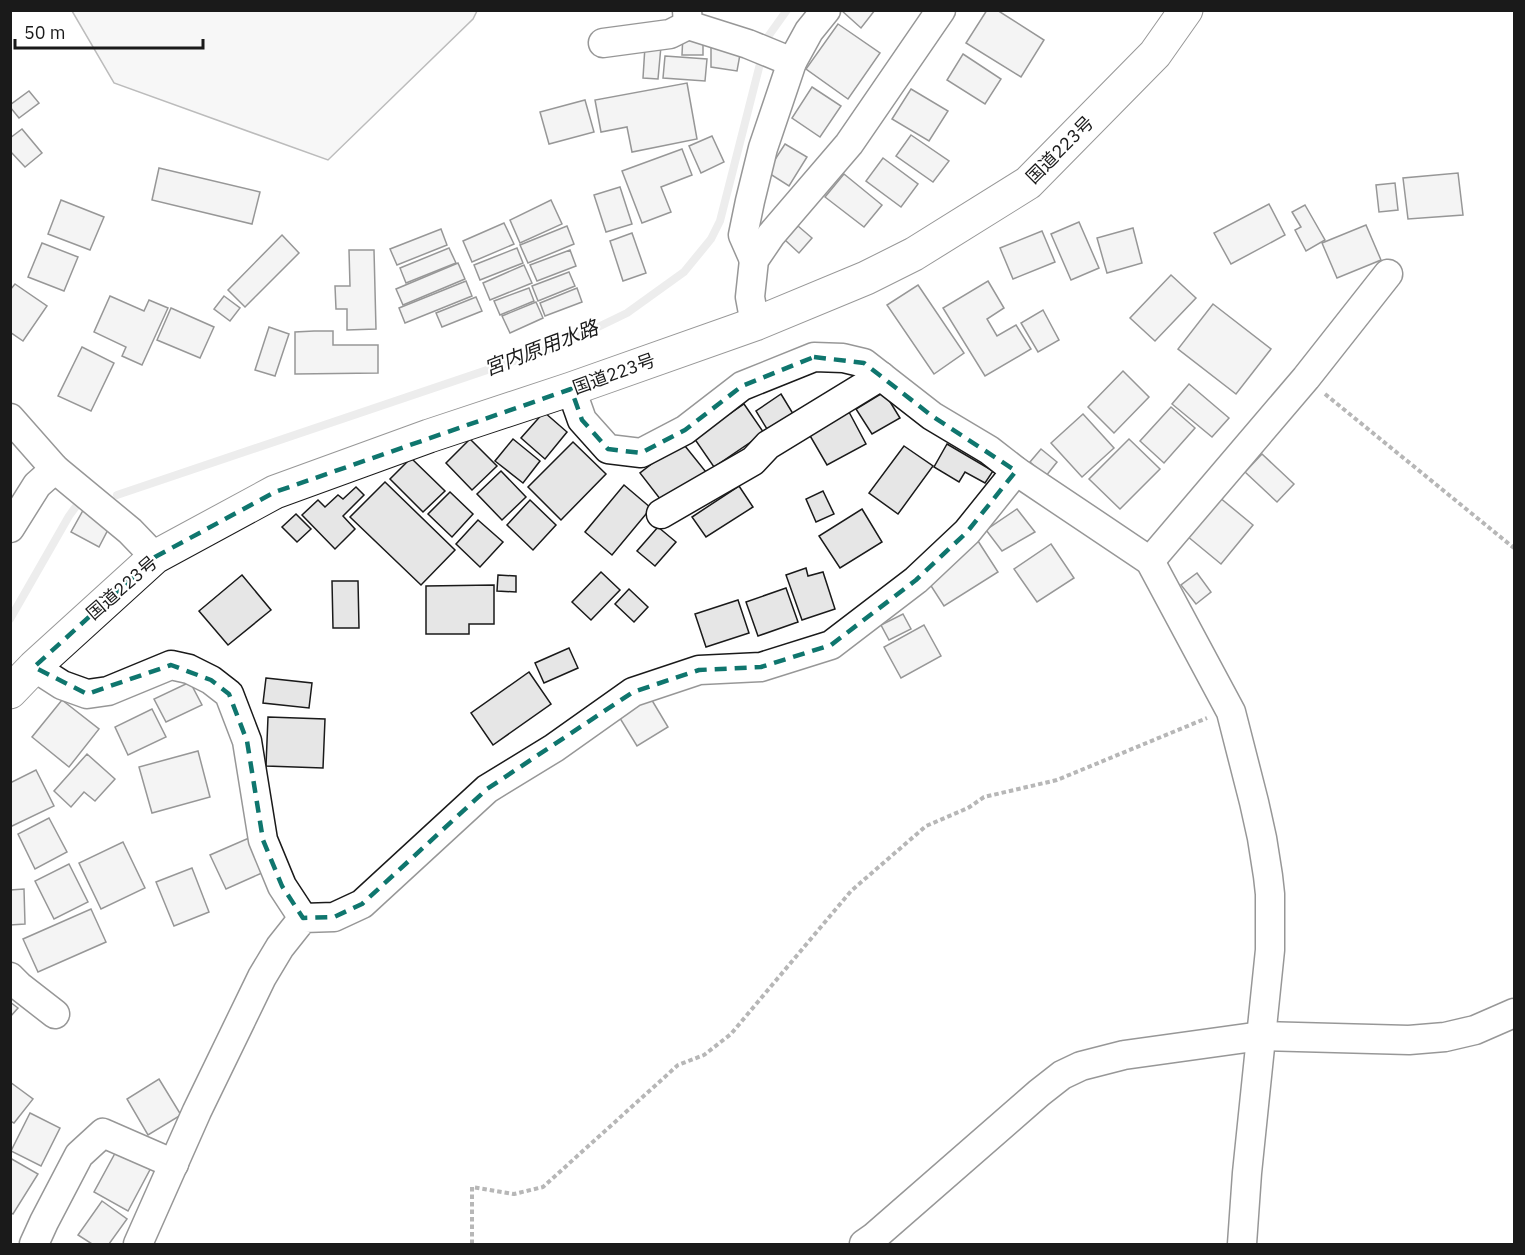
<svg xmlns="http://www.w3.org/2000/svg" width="1525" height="1255" viewBox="0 0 1525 1255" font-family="'IBM Plex Sans','Noto Sans JP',sans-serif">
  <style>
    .built { fill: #ededed; stroke: #6a6a6a; stroke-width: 1.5 }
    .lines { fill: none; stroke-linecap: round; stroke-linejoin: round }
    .stream { stroke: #d7d7d7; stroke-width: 8 }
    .building { fill: #e6e6e6; stroke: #1a1a1a; stroke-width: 1.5 }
    .minor-casing { stroke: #1a1a1a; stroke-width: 31 }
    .highway-casing { stroke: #1a1a1a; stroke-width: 35 }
    .path { stroke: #5f5f5f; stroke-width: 4; stroke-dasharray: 4.5 3; stroke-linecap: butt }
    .minor { stroke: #fff; stroke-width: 28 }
    .highway { stroke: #fff; stroke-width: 33 }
    .marked { fill: none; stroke: #0f766e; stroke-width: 4.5; stroke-dasharray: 12 8; stroke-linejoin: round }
    .labels { text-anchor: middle; stroke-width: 4.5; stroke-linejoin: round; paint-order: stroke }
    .street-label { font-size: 18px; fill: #1a1a1a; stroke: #fff }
    .water-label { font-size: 20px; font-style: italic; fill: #1a1a1a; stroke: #fff }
  </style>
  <rect width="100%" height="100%" fill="#fff"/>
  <!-- built -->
  <polygon class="built" points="72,11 477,11 473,19 328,160 114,83"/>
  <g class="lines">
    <!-- stream -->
    <g class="stream">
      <polyline points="765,44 767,38 787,10"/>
      <polyline points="117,495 561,345 627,313 684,272 711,239 720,221 762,56"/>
      <polyline points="10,619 69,516 77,505"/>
    </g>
  </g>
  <!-- building -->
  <g class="building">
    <polygon points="841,10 875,10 861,28"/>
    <polygon points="987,10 997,10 1044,40 1021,77 966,43"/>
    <polygon points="838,24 880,53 848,99 806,69"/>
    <polygon points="683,34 703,34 703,55 682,55"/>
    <polygon points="711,37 741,49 737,71 711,67"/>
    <polygon points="645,46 661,46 658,79 643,78"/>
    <polygon points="963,54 1001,79 985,104 947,80"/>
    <polygon points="665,56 707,59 705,81 663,78"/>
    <polygon points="687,83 697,139 632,152 627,127 601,132 595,100"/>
    <polygon points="812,87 841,106 820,137 792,118"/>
    <polygon points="911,89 948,111 929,141 892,119"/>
    <polygon points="29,91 39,103 19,118 10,107 10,105"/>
    <polygon points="585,100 594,132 549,144 540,112"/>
    <polygon points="22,129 42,153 25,167 10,151 10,138"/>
    <polygon points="911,135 949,161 933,182 896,156"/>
    <polygon points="712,136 724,162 701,173 689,146"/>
    <polygon points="785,144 807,157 789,186 767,172"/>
    <polygon points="682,149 692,175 661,187 671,212 642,223 622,171"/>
    <polygon points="883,158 918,184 901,207 866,181"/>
    <polygon points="159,168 260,192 252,224 152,200"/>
    <polygon points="1458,173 1463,215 1408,219 1403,178"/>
    <polygon points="844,174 882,205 864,227 825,197"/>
    <polygon points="1395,183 1398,210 1379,212 1376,185"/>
    <polygon points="620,187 632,224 606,232 594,195"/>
    <polygon points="61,200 104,217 90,250 48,234"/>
    <polygon points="551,200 562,224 520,243 510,220"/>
    <polygon points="1269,204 1285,235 1231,264 1214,233"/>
    <polygon points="1305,205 1325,240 1306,251 1295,230 1301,227 1292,212"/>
    <polygon points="1079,222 1099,268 1071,280 1051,234"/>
    <polygon points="504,223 514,244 472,262 463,241"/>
    <polygon points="1366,225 1381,260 1337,278 1322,243"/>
    <polygon points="567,226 574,244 528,263 520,245"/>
    <polygon points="798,226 812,238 799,253 785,240"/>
    <polygon points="1133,228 1142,263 1107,273 1097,238"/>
    <polygon points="441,229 447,245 397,265 390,249"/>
    <polygon points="1042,231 1055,262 1013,279 1000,248"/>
    <polygon points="632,233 646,273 623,281 610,241"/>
    <polygon points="282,235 299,253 245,307 228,290"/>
    <polygon points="42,243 78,257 64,291 28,277"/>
    <polygon points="449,248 456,263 406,283 400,268"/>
    <polygon points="517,248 523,263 480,280 474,265"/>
    <polygon points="349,250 374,250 376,329 347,330 347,309 336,309 335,286 350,286"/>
    <polygon points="570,250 576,266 537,281 530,265"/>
    <polygon points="458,263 465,279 403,305 396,289"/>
    <polygon points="524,265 532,283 490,300 483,283"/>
    <polygon points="569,272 575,286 538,301 532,286"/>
    <polygon points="1171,275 1196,298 1155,341 1130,318"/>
    <polygon points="466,281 472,296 405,323 399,308"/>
    <polygon points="988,281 1004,308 987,319 997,336 1016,325 1031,349 985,376 943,308"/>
    <polygon points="15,284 47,306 23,341 10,332 10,290"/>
    <polygon points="918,285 964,353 934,374 887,305"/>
    <polygon points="529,288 534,301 500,315 494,301"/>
    <polygon points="577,288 582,302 545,316 540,303"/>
    <polygon points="110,296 144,311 149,300 168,308 142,365 122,356 126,347 94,332"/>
    <polygon points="224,296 240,308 230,321 214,309"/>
    <polygon points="476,297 482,311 442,327 436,313"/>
    <polygon points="536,302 543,318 510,333 502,316"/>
    <polygon points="1213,304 1271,349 1236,394 1178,349"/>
    <polygon points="171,308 214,327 200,358 157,340"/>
    <polygon points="1043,310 1059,340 1038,352 1021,323"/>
    <polygon points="269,327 289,334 275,376 255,370"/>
    <polygon points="314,331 333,331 333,345 378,345 378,373 295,374 295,332"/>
    <polygon points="82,347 114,363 91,411 58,396"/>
    <polygon points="1123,371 1149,397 1114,433 1088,407"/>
    <polygon points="1189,384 1229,418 1212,437 1172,404"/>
    <polygon points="884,392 900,418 872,434 856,409"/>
    <polygon points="781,394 795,417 770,434 756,411"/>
    <polygon points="744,404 764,433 714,467 694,438"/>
    <polygon points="1171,407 1195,428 1164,463 1140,441"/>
    <polygon points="544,412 567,432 545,459 521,438"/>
    <polygon points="849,412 866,444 827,465 809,434"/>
    <polygon points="1083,414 1114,448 1082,477 1051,443"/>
    <polygon points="470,439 497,466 472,490 446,463"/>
    <polygon points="513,439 540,461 523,483 495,461"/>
    <polygon points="1129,439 1160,469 1120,509 1089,479"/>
    <polygon points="681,441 706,472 664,504 640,473"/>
    <polygon points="573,442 606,474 561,520 528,487"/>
    <polygon points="947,444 993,471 985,483 965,472 959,482 934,467"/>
    <polygon points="904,446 933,466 898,514 869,493"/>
    <polygon points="1041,449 1057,462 1046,476 1030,462"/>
    <polygon points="1262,454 1294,484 1277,502 1245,472"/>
    <polygon points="411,458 445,491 423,512 390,479"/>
    <polygon points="501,471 526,497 502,520 477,494"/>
    <polygon points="385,482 455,550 421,585 350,517"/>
    <polygon points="624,485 651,508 612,555 585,532"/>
    <polygon points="739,486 753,507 706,537 692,517"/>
    <polygon points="356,487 364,495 343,516 355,529 335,549 302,515 318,500 325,507 338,495 343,499"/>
    <polygon points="823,491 834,514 816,522 806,499"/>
    <polygon points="450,492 473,514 452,537 428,514"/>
    <polygon points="1219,497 1253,525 1221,564 1187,536"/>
    <polygon points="530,500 556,525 533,550 507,525"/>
    <polygon points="86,505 113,520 99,547 71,532"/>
    <polygon points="862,509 882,542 840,568 819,536"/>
    <polygon points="1017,509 1035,532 1002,551 986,530"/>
    <polygon points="296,514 311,529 297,542 282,527"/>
    <polygon points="478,520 503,542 480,567 456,544"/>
    <polygon points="658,527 676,542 655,566 637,551"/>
    <polygon points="978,541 998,572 944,606 924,575"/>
    <polygon points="1051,544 1074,578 1037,602 1014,569"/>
    <polygon points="806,568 808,576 823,572 835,609 802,620 786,575"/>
    <polygon points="601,572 620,590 591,620 572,602"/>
    <polygon points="1197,573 1211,592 1196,604 1181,585"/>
    <polygon points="242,575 271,610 228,645 199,611"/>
    <polygon points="498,575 516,576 516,592 497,591"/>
    <polygon points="332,581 358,581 359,628 333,628"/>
    <polygon points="494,585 494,624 469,624 469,634 426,634 426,586"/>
    <polygon points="786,588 798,622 758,636 746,602"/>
    <polygon points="629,589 648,607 634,622 615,604"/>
    <polygon points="738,600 749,633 706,647 695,614"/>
    <polygon points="903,614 911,629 889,640 881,625"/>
    <polygon points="924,625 941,656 901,678 884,647"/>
    <polygon points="569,648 578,668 544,683 535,663"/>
    <polygon points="529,672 551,704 493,745 471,713"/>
    <polygon points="266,678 312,683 309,708 263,703"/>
    <polygon points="190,682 202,705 166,722 154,699"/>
    <polygon points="650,697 668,727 637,746 618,715"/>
    <polygon points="62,700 99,729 69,767 32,737"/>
    <polygon points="152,709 166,737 128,755 115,727"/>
    <polygon points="268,717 325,719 323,768 266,766"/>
    <polygon points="198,751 210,797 152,813 139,767"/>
    <polygon points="87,754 115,779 95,801 84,792 71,807 54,791"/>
    <polygon points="36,770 54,806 10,827 10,783"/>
    <polygon points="49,818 67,852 35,869 18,834"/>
    <polygon points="249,838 264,872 226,889 210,855"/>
    <polygon points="123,842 145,888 101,909 79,863"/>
    <polygon points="69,864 88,902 54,919 35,881"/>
    <polygon points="192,868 209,912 174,926 156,882"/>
    <polygon points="24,889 25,924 10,925 10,890"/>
    <polygon points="91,909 106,942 38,972 23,939"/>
    <polygon points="10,1002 18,1008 10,1017"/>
    <polygon points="159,1079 181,1115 148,1135 127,1099"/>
    <polygon points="10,1082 33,1099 14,1123 10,1121"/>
    <polygon points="30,1113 60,1128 41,1166 11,1151"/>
    <polygon points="119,1146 153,1164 128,1211 94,1192"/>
    <polygon points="10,1158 38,1174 13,1214 10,1212"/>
    <polygon points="102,1201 127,1219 109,1244 92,1244 78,1235"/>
  </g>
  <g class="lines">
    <!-- minor casing -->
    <g class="minor-casing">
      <g id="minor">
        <polyline points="687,10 688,25 748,44 792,62"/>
        <polyline points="603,43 670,34 688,25"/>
        <polyline points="754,260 743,235 750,201 763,148 792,62 809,31 826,10"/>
        <polyline points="755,324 750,297 754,260 771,235 849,144 941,10"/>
        <polyline points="571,389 582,420 608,449 641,453 685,430 742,386 814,357 843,358 864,363 932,416 989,450 1016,471 1150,561 1231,712 1254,802 1262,838 1268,876 1270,894 1270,950 1247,1173 1242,1244"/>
        <polyline points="10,418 55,469 130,531 155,557"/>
        <polyline points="661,514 753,461 768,445 881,376"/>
        <polyline points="10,528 37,485 55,469"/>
        <polyline points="1150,561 1306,378 1388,274"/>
        <polyline points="34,667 62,685 87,694 108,691 171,665 189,669 211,680 229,694 247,741 263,840 282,886 303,918"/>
        <polyline points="10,977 19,986 55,1014"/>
        <polyline points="34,1244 44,1222 79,1155 103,1133 174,1164"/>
        <polyline points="138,1244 197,1111 262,977 280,947 303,918 334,917 362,904 487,789 554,748 633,692 699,670 761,667 831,645 916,580 967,532 1016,471"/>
        <polyline points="864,1244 874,1237 1039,1093 1062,1075 1081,1066 1124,1055 1261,1036 1409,1040 1445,1037 1475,1030 1514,1013"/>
      </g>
    </g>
    <!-- highway casing -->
    <g class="highway-casing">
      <polyline id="highway" points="10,692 34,667 155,557 275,492 429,436 571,389 755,324 866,278 914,254 1028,183 1155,54 1186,10"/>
    </g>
    <!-- path -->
    <g class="path">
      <polyline points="1325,394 1514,548"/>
      <polyline points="472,1244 472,1187 514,1194 543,1187 678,1065 704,1055 731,1034 851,891 926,826 968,808 984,797 1057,780 1207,718"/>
    </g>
    <!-- minor -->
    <use href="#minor" class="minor"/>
    <!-- highway -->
    <use href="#highway" class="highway"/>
  </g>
  <!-- marked area -->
  <path d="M0 0H1525V1255H0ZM814,357L864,363L932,416L1016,471L967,532L916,580L831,645L761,667L699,670L633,692L487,789L362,904L334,917L303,918L282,886L263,840L247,741L229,694L211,680L171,665L87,694L34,667L155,557L275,492L571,389L582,420L608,449L641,453L685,430L742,386Z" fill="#fff" fill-opacity=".55" fill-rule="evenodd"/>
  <path class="marked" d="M814,357L864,363L932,416L1016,471L967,532L916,580L831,645L761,667L699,670L633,692L487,789L362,904L334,917L303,918L282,886L263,840L247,741L229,694L211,680L171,665L87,694L34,667L155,557L275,492L571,389L582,420L608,449L641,453L685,430L742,386Z"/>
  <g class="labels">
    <!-- street labels -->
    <g class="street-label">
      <text transform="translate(1060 150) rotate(-45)" y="6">国道223号</text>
      <text transform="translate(614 374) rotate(-20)" y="6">国道223号</text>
      <text transform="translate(122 588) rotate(-41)" y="6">国道223号</text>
    </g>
    <!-- water labels -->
    <g class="water-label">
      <text transform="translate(541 348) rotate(-21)" y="7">宮内原用水路</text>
    </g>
  </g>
  <!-- border -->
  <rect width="1525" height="1255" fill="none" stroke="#1a1a1a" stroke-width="24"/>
  <!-- scale -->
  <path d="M15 39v9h188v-9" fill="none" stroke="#1a1a1a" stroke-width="3"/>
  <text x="24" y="39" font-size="18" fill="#1a1a1a" stroke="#ffffff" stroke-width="4.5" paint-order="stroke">50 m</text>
</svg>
